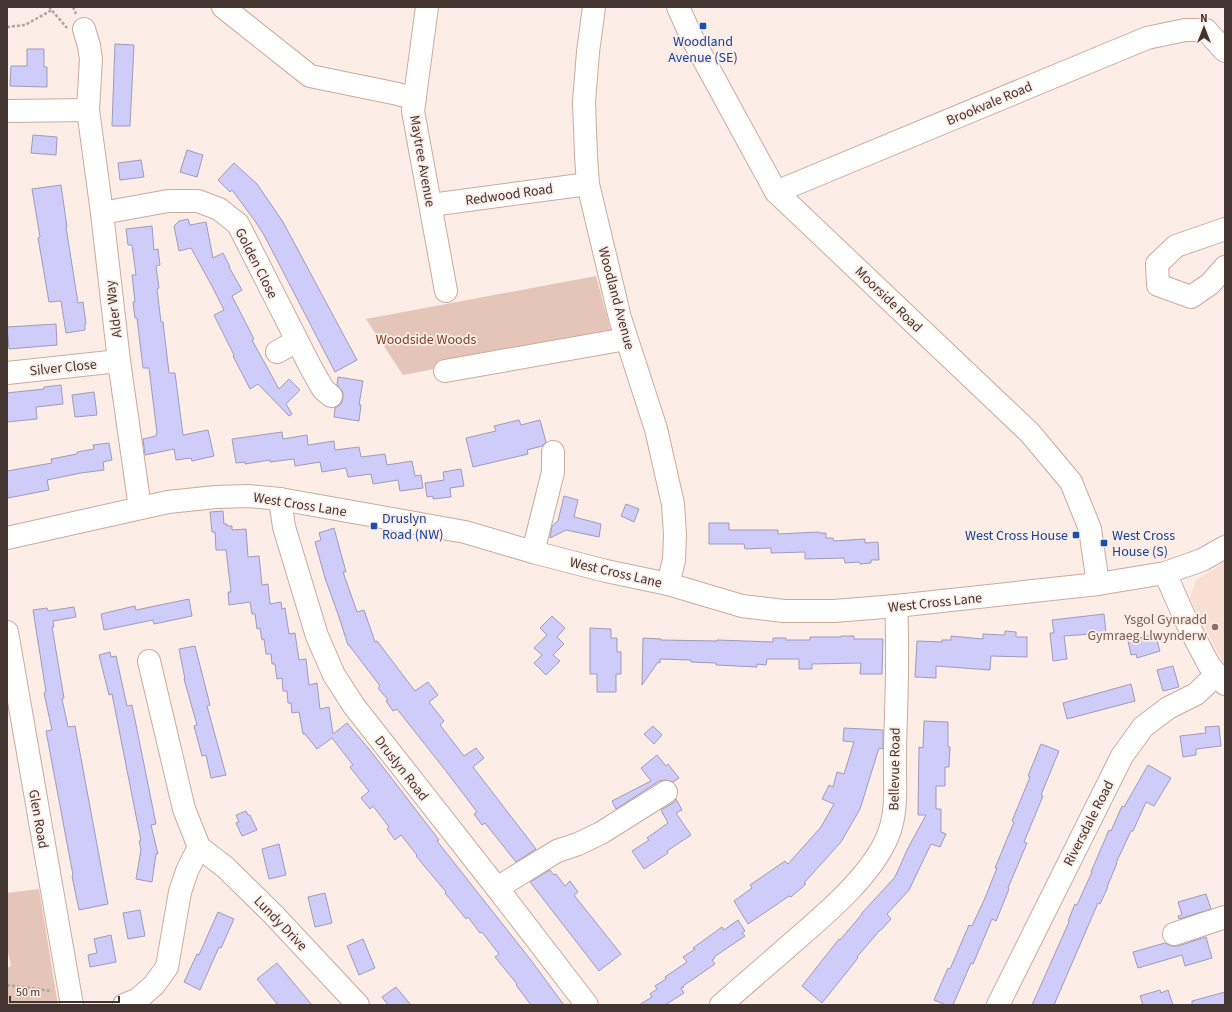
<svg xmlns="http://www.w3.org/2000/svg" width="1232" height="1012" viewBox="0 0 1232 1012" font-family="'Source Sans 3',sans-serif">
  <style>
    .built { fill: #f9dfd3 }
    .green { fill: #e4c5b7 }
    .building { fill: #cfccfa; stroke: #9e9bbb }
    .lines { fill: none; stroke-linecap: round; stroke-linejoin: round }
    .minor-casing { stroke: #cdaa9b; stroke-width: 24 }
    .path { stroke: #b2a39d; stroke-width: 2.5; stroke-dasharray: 3 2; stroke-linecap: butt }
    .minor { stroke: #fff; stroke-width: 22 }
    .transit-dot { fill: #1a4fb4; stroke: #fcede7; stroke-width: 1.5 }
    .education-dot { fill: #8d6e63; stroke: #fcede7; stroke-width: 1.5 }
    .labels { text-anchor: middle; stroke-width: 3.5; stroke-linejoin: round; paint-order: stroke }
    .transit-label { font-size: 14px; fill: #164399; stroke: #fcede7; text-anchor: start }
    .street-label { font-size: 14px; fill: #42342e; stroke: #fcede7 }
    .park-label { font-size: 14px; fill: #7e4223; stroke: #fcede7 }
    .education-label { font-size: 14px; fill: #785e54; stroke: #fcede7; text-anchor: end }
  </style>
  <rect width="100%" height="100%" fill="#fcede7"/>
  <!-- built -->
  <polygon class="built" points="1225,562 1225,666 1190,599 1196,580"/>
  <!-- green -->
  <g class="green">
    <polygon points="596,276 612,335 403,375 366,319"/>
    <polygon points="39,889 58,1005 7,1005 7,968 11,966 7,947 7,893"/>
  </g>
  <!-- building -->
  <g class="building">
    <polygon points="115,44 134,45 130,126 112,126"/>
    <polygon points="27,49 44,49 44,67 47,67 47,87 10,86 11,66 27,66"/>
    <polygon points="33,135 57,137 56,155 31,153"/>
    <polygon points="187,150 203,155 197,177 180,172"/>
    <polygon points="141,160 144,177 120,180 118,163"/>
    <polygon points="234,163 257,184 283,222 357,360 335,372 264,235 255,221 232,190 230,192 218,180"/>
    <polygon points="61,185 67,227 66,227 78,303 83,302 86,324 85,324 85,330 66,333 61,301 49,302 41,255 38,238 40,237 32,189"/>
    <polygon points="188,219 190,225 206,222 213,258 223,253 230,267 229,267 242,290 232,296 254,339 252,340 279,389 289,379 300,390 286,404 292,414 289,416 258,384 250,389 233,356 234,355 214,315 224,310 213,288 191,248 179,251 174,226 179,221"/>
    <polygon points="152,226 154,250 158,249 160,265 156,266 159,288 157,289 161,322 163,322 169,373 175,373 183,435 208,430 214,456 192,461 191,458 176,460 174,449 145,455 143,439 156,436 156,434 157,433 149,368 143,368 137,318 135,318 133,302 135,302 132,275 136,275 132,245 128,245 126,229"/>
    <polygon points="56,324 57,345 9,349 7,327"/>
    <polygon points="338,377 363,381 359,405 361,405 359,421 334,417 335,408 341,404 343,398 343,392 337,385"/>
    <polygon points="61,385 63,404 36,407 37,419 7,422 7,393 44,389 44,387"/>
    <polygon points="94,392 97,415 75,417 72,395"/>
    <polygon points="519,420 521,425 540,420 546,442 542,446 527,450 528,454 473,467 466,438 496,431 494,426"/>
    <polygon points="282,432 283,439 307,435 308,445 334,441 335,450 359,447 361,457 385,454 387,465 412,461 415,476 421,475 423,488 400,491 398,480 373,484 371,474 348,477 346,468 322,472 320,462 295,466 294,459 270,462 270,460 245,464 245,462 236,463 232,439"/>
    <polygon points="109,443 112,460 103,462 104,470 81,473 47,480 49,490 8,498 7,490 7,471 52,463 51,459 77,454 77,452 94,449 93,445"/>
    <polygon points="461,469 464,486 450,488 451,497 433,499 433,496 427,497 425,483 444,480 443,472"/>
    <polygon points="564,496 578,500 574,517 601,524 599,537 566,530 550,538 552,526 558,521"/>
    <polygon points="626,504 639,509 634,522 621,516"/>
    <polygon points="223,511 224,524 227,524 227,526 232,526 232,530 246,529 248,557 259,556 262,585 268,584 270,604 281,602 282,609 285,608 289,634 295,633 299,660 306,659 309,685 317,683 320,709 329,707 333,734 347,723 373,754 439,840 437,841 530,959 564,1005 531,1005 516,985 517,984 495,957 499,954 482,932 480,933 468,917 466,919 445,893 446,892 416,856 417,855 401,835 395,840 387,829 389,827 373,806 370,809 361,798 369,791 350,767 353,765 332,738 317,749 305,734 303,734 299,712 292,713 291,703 288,703 287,691 283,691 282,678 277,679 275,664 272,664 271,654 266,654 264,639 262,640 260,628 257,629 255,614 252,614 250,602 229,605 228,592 231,592 226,550 216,550 215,532 212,532 210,512"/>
    <polygon points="709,523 729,523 729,530 778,530 778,534 819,532 819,533 826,533 826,538 833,538 834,541 865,539 865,543 878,542 879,560 871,560 871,563 860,564 859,562 845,563 844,558 805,559 805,552 771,553 771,548 745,549 744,544 709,544"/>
    <polygon points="334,528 346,572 343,572 357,612 364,610 375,642 377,641 415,691 428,682 438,695 429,702 444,721 440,725 464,756 476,748 484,758 473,767 536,849 516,862 485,823 482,825 474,814 477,812 446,771 397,709 393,711 386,701 388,700 378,688 380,686 349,645 348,645 339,617 325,578 315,542 321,540 319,533"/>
    <polygon points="189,599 192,616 154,624 153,620 104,630 101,614 135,606 136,610"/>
    <polygon points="74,607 76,617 53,621 54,627 52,627 64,698 62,699 68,727 75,726 108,904 79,910 72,876 73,875 46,731 52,730 44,693 46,692 33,610 47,608 48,611"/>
    <polygon points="1104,614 1106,633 1064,636 1067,659 1053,661 1050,633 1054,633 1052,620"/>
    <polygon points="552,616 565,628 557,637 564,644 553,655 560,661 546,675 534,663 542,655 534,648 547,635 540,628"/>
    <polygon points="590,628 611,629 611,638 617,638 617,652 621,652 621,674 616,674 616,692 597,692 597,674 590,674"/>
    <polygon points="1005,631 1016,632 1016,637 1027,637 1027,657 991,656 990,670 936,666 936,678 915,677 917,641 942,642 942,640 951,640 951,636 983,639 983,634 1005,635"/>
    <polygon points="1155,634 1160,651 1137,658 1136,654 1131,655 1128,641"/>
    <polygon points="841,636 854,636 854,639 883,639 882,674 860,674 861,663 812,664 812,669 799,669 799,659 767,659 766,665 757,664 757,667 716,665 716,663 691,662 691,660 660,659 660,663 658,662 642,685 643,638 661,639 661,640 717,641 717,640 773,642 773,638 786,638 786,640 810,640 810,637 841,637"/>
    <polygon points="195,646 210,705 207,706 226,775 211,778 206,755 202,756 194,726 197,725 184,679 185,679 179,649"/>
    <polygon points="110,652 111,657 116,656 127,706 132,705 156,824 151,825 158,854 156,854 152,882 136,879 141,850 139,841 141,841 112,694 109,695 99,655"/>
    <polygon points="1173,666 1179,687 1163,691 1157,670"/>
    <polygon points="1131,684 1135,701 1067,719 1063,703"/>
    <polygon points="924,721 948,722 948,747 950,747 949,767 945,767 945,786 936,786 936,809 941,809 941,832 946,834 940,847 931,844 909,890 887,914 891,919 881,930 880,930 857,957 858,958 822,1003 802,986 839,939 840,940 862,914 862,913 895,877 908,848 926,815 918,815 919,747 923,748"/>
    <polygon points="653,726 662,735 654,744 644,734"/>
    <polygon points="1219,726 1221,746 1196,749 1196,755 1183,757 1180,736 1206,733 1205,727"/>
    <polygon points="844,728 883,730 883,749 879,748 860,809 841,842 804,883 806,884 791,897 789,896 748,924 734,901 752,888 750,885 785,861 788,864 821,827 834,804 822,799 829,785 833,787 837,772 844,774 854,742 843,741"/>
    <polygon points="1041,744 1059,751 1041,795 1043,796 1024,842 1027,843 1008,888 1009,889 996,921 992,919 973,964 971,963 953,1005 946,1005 934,1000 948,968 950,969 969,925 972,926 985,898 997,868 995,868 1014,822 1012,821 1030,777 1028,776"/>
    <polygon points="657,755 666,766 668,764 679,778 673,782 666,780 659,781 616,809 612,801 651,781 641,768"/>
    <polygon points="1148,765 1171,778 1154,806 1146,802 1133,831 1131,831 1116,863 1117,863 1107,887 1108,887 1100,904 1098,903 1054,1005 1032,1005 1069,922 1068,921 1075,904 1077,905 1092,872 1091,872 1109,830 1111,831 1122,806 1124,807"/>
    <polygon points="676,799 682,810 676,813 691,835 667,851 668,853 644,869 632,851 649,840 647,838 668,823 661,810 673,803"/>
    <polygon points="246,811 248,815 250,815 257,830 242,836 236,823 239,822 236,815"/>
    <polygon points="279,844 286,875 269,879 262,849"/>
    <polygon points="550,870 554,875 556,874 565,886 570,881 578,892 574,895 621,954 599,971 530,882"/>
    <polygon points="325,893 332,923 315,927 308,897"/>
    <polygon points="1206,894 1211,909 1179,919 1178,916 1182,915 1178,902"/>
    <polygon points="140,910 145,936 128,939 123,913"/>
    <polygon points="218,912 234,919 221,948 219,947 200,990 184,982 197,954 199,955"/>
    <polygon points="738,920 745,931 742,933 745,936 714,957 715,958 712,960 715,964 683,986 684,987 681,988 684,993 665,1005 639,1005 652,997 650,994 657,989 655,986 666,979 665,977 687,962 683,957 695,949 693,948 722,927 724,930"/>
    <polygon points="111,935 116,962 90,967 88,955 97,953 94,939"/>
    <polygon points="1206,937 1212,958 1185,966 1182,955 1138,968 1133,952 1165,943 1171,946 1178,946"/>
    <polygon points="363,939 375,968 359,975 347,946"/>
    <polygon points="277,963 312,1005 278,1005 257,979"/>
    <polygon points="396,987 411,1005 388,1005 382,997"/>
    <polygon points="1160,990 1161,993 1168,990 1173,1005 1143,1005 1140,996"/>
    <polygon points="1225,992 1225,1005 1192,1005 1192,1001"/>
  </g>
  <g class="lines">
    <!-- minor casing -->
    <g class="minor-casing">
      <g id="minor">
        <polyline points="223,7 310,76 398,94 415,99"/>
        <polyline points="427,7 413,111 446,291"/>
        <polyline points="594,7 588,52 584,102 586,156 588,184 620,318 656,429 673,504 675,535 674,560 668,584"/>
        <polyline points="678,7 692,38 776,192 1030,433 1071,482 1090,529 1098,584"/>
        <polyline points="84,29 89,46 91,59 88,110"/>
        <polyline points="7,111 88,110 102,213 119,361 140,508"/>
        <polyline points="776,192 1147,38 1185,30 1206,30 1225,51"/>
        <polyline points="431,205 588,184"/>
        <polyline points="102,213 168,201 198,201 219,209 238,224 310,366 323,389 331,396"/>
        <polyline points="1225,229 1176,246 1157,264 1158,285 1191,297 1210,284 1225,267"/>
        <polyline points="277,352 297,341"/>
        <polyline points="445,371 626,339"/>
        <polyline points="7,373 119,361"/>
        <polyline points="280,499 284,527 317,636 334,675 354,706 497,888 587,1005"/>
        <polyline points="7,538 168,502 216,497 248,496 280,499 465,532 533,552 606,571 668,584 742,606 784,611 834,611 896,606 1098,584 1165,573 1202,560 1225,547"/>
        <polyline points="533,552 553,472 553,452"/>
        <polyline points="1165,573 1188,625 1209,665 1225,684"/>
        <polyline points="7,632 72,1005"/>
        <polyline points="149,661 184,809 199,847 225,867 272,913 358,1005"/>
        <polyline points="497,888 557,851 578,844 601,833 666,792"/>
        <polyline points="1174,934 1225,917"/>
        <polyline points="124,1005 138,999 154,985 167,967 180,892 187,871 199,847"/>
        <path d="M721,1005C747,982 773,960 799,937C829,911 871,875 887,838C899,811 894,780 895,751C896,703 899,654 896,606"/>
        <polyline points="998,1005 1122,756 1143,727 1168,708 1196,694 1217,674"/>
      </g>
    </g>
    <!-- path -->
    <g class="path">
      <polyline points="49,7 67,28"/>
      <polyline points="73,7 76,14"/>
      <polyline points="7,27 25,25 52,10"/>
      <polyline points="7,985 52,991"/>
    </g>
    <!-- minor -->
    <use href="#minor" class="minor"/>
  </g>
  <!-- markers -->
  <g class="transit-dot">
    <rect x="699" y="22" width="8" height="8" rx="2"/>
    <rect x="370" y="522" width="8" height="8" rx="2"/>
    <rect x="1072" y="531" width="8" height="8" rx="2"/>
    <rect x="1100" y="539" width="8" height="8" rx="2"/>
  </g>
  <circle class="education-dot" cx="1215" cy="627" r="4"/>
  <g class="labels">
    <!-- transit labels -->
    <g class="transit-label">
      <text x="703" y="46" text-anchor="middle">Woodland<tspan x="703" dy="16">Avenue (SE)</tspan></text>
      <text x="382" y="523">Druslyn<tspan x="382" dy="16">Road (NW)</tspan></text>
      <text x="1068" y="540" text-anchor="end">West Cross House</text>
      <text x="1112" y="540">West Cross<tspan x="1112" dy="16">House (S)</tspan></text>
    </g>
    <!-- street labels -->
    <g class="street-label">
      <text transform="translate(989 103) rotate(-23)" y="5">Brookvale Road</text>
      <text transform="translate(423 161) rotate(80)" y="5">Maytree Avenue</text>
      <text transform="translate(509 194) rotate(-8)" y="5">Redwood Road</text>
      <text transform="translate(257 263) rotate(63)" y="5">Golden Close</text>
      <text transform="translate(617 298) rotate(75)" y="5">Woodland Avenue</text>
      <text transform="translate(889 299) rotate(44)" y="5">Moorside Road</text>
      <text transform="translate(113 309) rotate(-97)" y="5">Alder Way</text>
      <text transform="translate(63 367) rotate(-6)" y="5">Silver Close</text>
      <text transform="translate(300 504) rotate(9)" y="5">West Cross Lane</text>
      <text transform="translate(616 572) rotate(13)" y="5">West Cross Lane</text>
      <text transform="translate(935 602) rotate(-6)" y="5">West Cross Lane</text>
      <text transform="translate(402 768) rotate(52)" y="5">Druslyn Road</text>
      <text transform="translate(894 769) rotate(-89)" y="5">Bellevue Road</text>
      <text transform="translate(39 819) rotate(80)" y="5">Glen Road</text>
      <text transform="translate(1088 823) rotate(-63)" y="5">Riversdale Road</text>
      <text transform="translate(281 923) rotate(46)" y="5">Lundy Drive</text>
    </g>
    <!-- park labels -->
    <g class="park-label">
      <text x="426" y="344">Woodside Woods</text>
    </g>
    <!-- education labels -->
    <g class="education-label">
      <text x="1207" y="624">Ysgol Gynradd<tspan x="1207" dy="16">Gymraeg Llwynderw</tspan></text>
    </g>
  </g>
  <!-- border -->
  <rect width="1232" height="1012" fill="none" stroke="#42342e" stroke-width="16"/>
  <!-- north arrow -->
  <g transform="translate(1204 28)" stroke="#fcede7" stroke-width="3" paint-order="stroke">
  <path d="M0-3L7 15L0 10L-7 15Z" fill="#42342e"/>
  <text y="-6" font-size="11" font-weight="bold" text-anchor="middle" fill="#42342e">N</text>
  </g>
  <!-- scale -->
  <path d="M10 996v6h109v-6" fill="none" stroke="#42342e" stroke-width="2"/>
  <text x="16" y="996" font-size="12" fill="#42342e" stroke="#fcede7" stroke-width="3" paint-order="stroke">50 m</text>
</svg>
